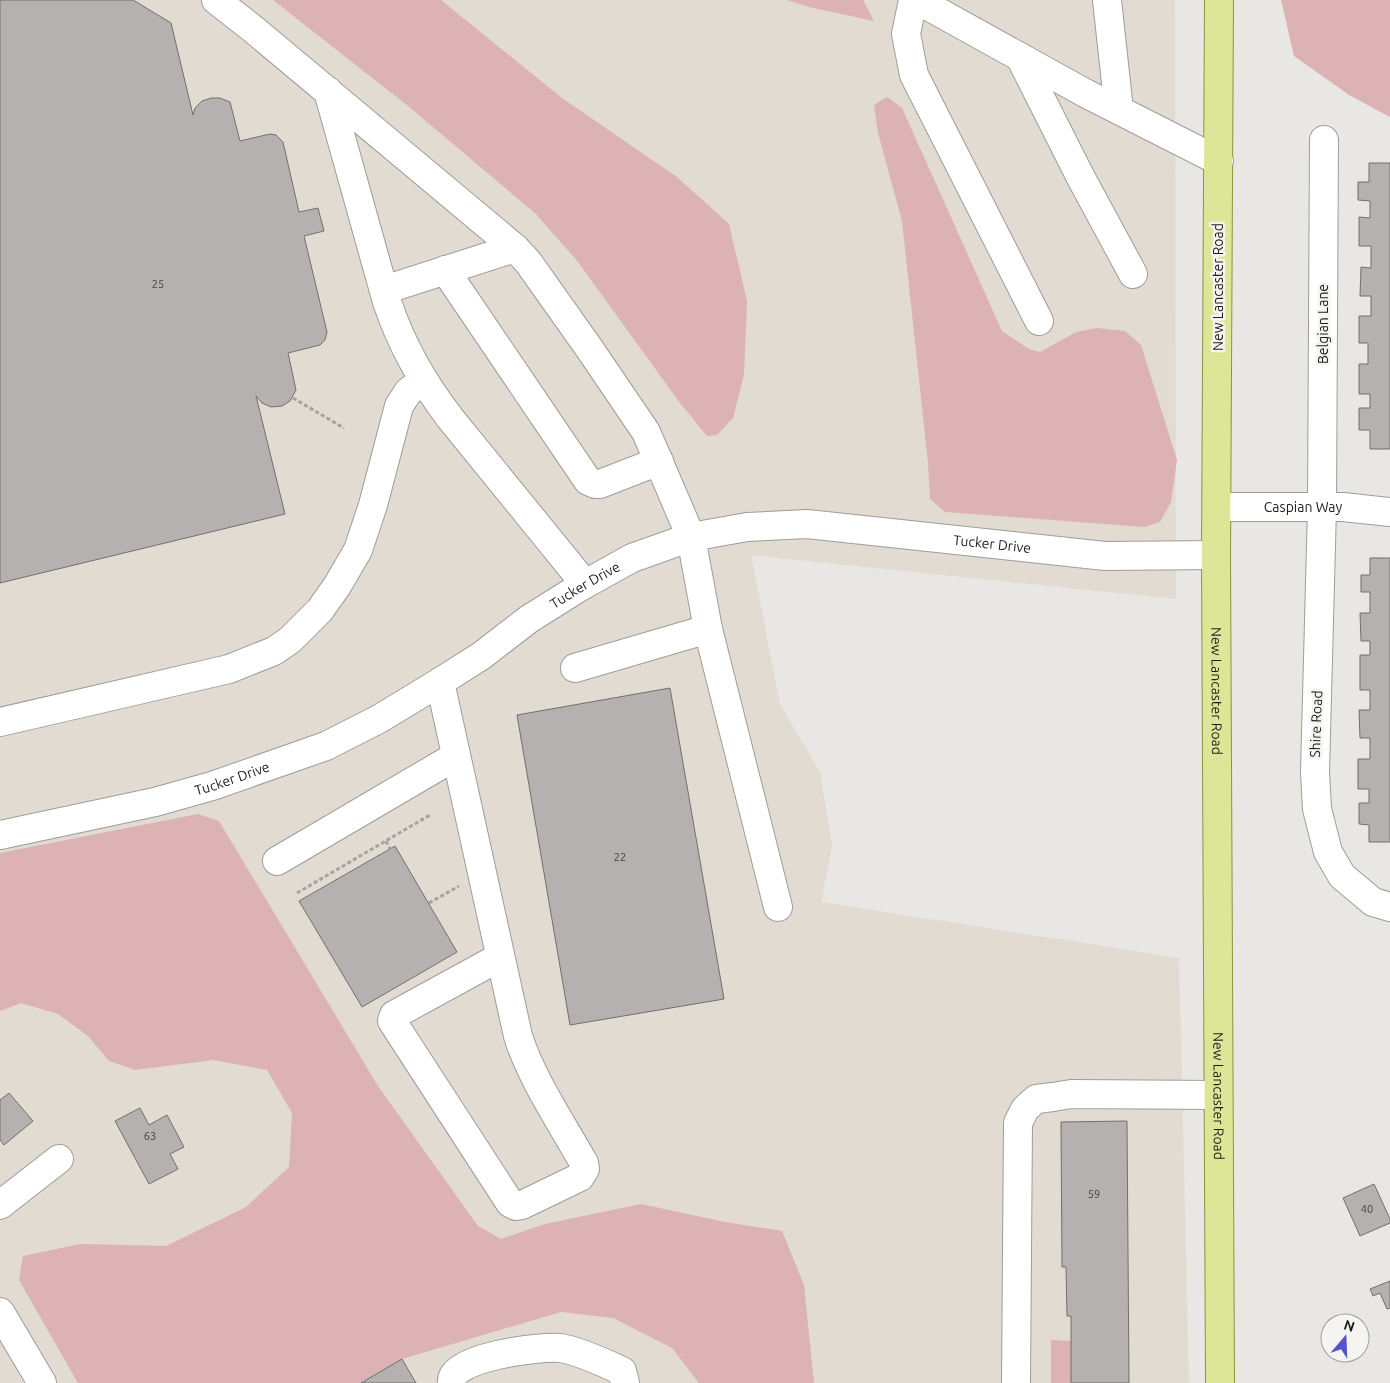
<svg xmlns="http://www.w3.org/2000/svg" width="1390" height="1383" viewBox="0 0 1390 1383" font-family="Ubuntu,sans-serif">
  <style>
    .built { fill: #e1dbd2 }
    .green { fill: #ddb2b4 }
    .building { fill: #b5b1b0; stroke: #726f6d }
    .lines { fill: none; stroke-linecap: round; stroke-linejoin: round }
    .minor-casing { stroke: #9e9d9a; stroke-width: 30 }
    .major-casing { stroke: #8b943f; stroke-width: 30 }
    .path { stroke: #a4a3a1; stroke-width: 3; stroke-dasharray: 4 2.5; stroke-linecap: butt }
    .minor { stroke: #fff; stroke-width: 28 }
    .major { stroke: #dde597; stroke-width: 28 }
    .labels { text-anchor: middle; stroke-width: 5; stroke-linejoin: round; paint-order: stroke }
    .number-label { font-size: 11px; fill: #424140 }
    .street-label { font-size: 14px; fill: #1c1c1b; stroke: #f5f4f1 }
  </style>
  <rect width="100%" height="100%" fill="#e8e7e4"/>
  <!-- built -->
  <polygon class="built" points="0,0 1175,0 1176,599 751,555 780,704 820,772 832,846 821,902 1179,958 1189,1383 0,1383"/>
  <!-- green -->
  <g class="green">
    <polygon points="273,0 441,0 562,98 677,177 729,224 747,301 744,375 733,418 717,435 707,436 680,403 578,262 536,214 408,106"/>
    <polygon points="787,0 863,0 874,21 809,7"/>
    <polygon points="1281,0 1390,0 1390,117 1349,95 1294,56"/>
    <polygon points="887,97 902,108 1002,331 1029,349 1040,352 1076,332 1097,328 1125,331 1141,345 1177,460 1171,502 1160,522 1144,527 945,512 930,499 928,463 902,221 878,133 874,105"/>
    <polygon points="198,814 219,821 378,1086 478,1226 501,1239 545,1224 641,1204 725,1222 782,1231 804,1285 814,1383 699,1383 672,1348 613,1318 561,1312 402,1359 361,1383 78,1383 19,1280 23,1256 80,1244 166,1246 246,1207 289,1167 292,1113 267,1070 213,1060 135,1070 109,1061 88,1036 58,1014 21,1003 0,1011 0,853"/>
    <polygon points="1051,1340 1071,1341 1071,1383 1051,1383"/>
  </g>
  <!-- building -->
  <g class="building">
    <polygon points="0,0 133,0 171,23 193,115 195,108 202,101 211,98 220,98 230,102 240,141 270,134 276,135 283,142 299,212 318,208 324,231 304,236 327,332 325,340 320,345 288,353 296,390 290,401 282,406 271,407 262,403 256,396 285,514 0,583"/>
    <polygon points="1369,163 1390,163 1390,449 1370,449 1370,430 1359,430 1359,408 1370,408 1370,394 1359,394 1359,364 1368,364 1368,343 1359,343 1359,316 1371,316 1371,296 1360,296 1361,267 1371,268 1371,246 1359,246 1359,217 1370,218 1370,201 1358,200 1358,182 1369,182"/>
    <polygon points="1370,558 1390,558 1390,842 1369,842 1369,825 1359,824 1359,803 1369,803 1369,789 1358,789 1358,759 1370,759 1370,738 1360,738 1359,710 1370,710 1370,690 1360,690 1360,655 1370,655 1370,641 1361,641 1360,613 1370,613 1370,592 1361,592 1361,575 1370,575"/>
    <polygon points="670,688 724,999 570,1025 517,715"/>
    <polygon points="395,846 457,952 362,1007 299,901"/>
    <polygon points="9,1093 33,1121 4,1145 0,1140 0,1100"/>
    <polygon points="140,1108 149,1125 167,1115 184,1147 170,1154 178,1169 149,1184 115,1121"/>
    <polygon points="1127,1121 1129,1383 1071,1383 1071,1316 1067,1316 1066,1267 1062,1267 1061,1122"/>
    <polygon points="1374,1184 1390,1219 1390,1223 1360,1236 1343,1198"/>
    <polygon points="1390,1281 1390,1308 1387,1309 1380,1293 1373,1296 1370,1289"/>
    <polygon points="402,1359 416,1383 361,1383"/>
  </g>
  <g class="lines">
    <!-- minor casing -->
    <g class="minor-casing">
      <g id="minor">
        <polyline points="216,0 253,29 515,248 528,262 589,348 646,432 691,537 708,629 778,907"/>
        <polyline points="913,0 906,34 914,75 1039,321"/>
        <polyline points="917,0 1085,93 1219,161"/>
        <polyline points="1107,0 1119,110"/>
        <polyline points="1020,57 1080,176 1133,274"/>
        <path d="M328,91L387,302C402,346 422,381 450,418L585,584"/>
        <polyline points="1324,140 1322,508 1315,772 1317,809 1328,852 1342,876 1373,902 1390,907"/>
        <polyline points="445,270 588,481 595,484 600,484 659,461"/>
        <polyline points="384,290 515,248"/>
        <path id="s1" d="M1217,507H1343L1390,512"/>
        <polyline points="575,668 708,629"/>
        <path d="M440,682L518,1036C531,1078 562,1124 584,1163L585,1169L580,1177L522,1205L516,1206L510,1203L392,1021L394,1015L500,957"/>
        <polyline points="0,722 229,669 274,651 290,640 320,610 337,586 358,550 373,505 399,406 408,392 423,380"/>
        <path id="s2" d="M0,835L155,802L212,786L326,746L379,719L440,682L481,656L529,619L580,587L632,558L691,537L747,527L807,524L1105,556L1216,555"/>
        <polyline points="277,861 456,756"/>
        <polyline points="0,1205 59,1159"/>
        <polyline points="0,1312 42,1383"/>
        <path d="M452,1383C448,1357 541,1346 560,1348C575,1350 607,1364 622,1371L625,1383"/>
        <polyline points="1016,1383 1018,1123 1025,1109 1036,1099 1053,1097 1071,1094 1218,1095"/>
      </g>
    </g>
    <!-- major casing -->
    <g class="major-casing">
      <g id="major">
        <path id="s3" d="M1219,0L1216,555L1220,1383"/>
      </g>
    </g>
    <!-- path -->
    <g class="path">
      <polyline points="293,398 344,428"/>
      <polyline points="386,841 390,849"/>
      <polyline points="297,893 430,815"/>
      <polyline points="429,903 459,886"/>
    </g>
    <!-- minor -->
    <use href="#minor" class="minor"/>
    <!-- major -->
    <use href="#major" class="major"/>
  </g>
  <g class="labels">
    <!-- number labels -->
    <g class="number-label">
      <text x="158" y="288">25</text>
      <text x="620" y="861">22</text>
      <text x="150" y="1140">63</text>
      <text x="1094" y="1198">59</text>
      <text x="1367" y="1213">40</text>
    </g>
    <!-- street labels -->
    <g class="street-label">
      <text transform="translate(1218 287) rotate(-90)" y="5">New Lancaster Road</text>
      <text transform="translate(1323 324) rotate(-90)" y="5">Belgian Lane</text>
      <text dy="5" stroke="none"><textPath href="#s1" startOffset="86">Caspian Way</textPath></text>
      <text dy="5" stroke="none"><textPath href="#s2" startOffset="1064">Tucker Drive</textPath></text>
      <text dy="5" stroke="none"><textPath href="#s2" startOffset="644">Tucker Drive</textPath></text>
      <text dy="5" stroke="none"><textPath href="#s3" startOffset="691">New Lancaster Road</textPath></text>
      <text transform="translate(1316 724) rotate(-88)" y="5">Shire Road</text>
      <text dy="5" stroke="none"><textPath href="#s2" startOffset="239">Tucker Drive</textPath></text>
      <text dy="5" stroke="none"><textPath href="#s3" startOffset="1096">New Lancaster Road</textPath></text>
    </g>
  </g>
  <!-- north arrow -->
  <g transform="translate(1345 1338) rotate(19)"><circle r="24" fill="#f5f4f1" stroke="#9e9e9b"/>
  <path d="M0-4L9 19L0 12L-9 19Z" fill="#5254cb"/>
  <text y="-8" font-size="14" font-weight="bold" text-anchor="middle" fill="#1c1c1b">N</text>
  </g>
</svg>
